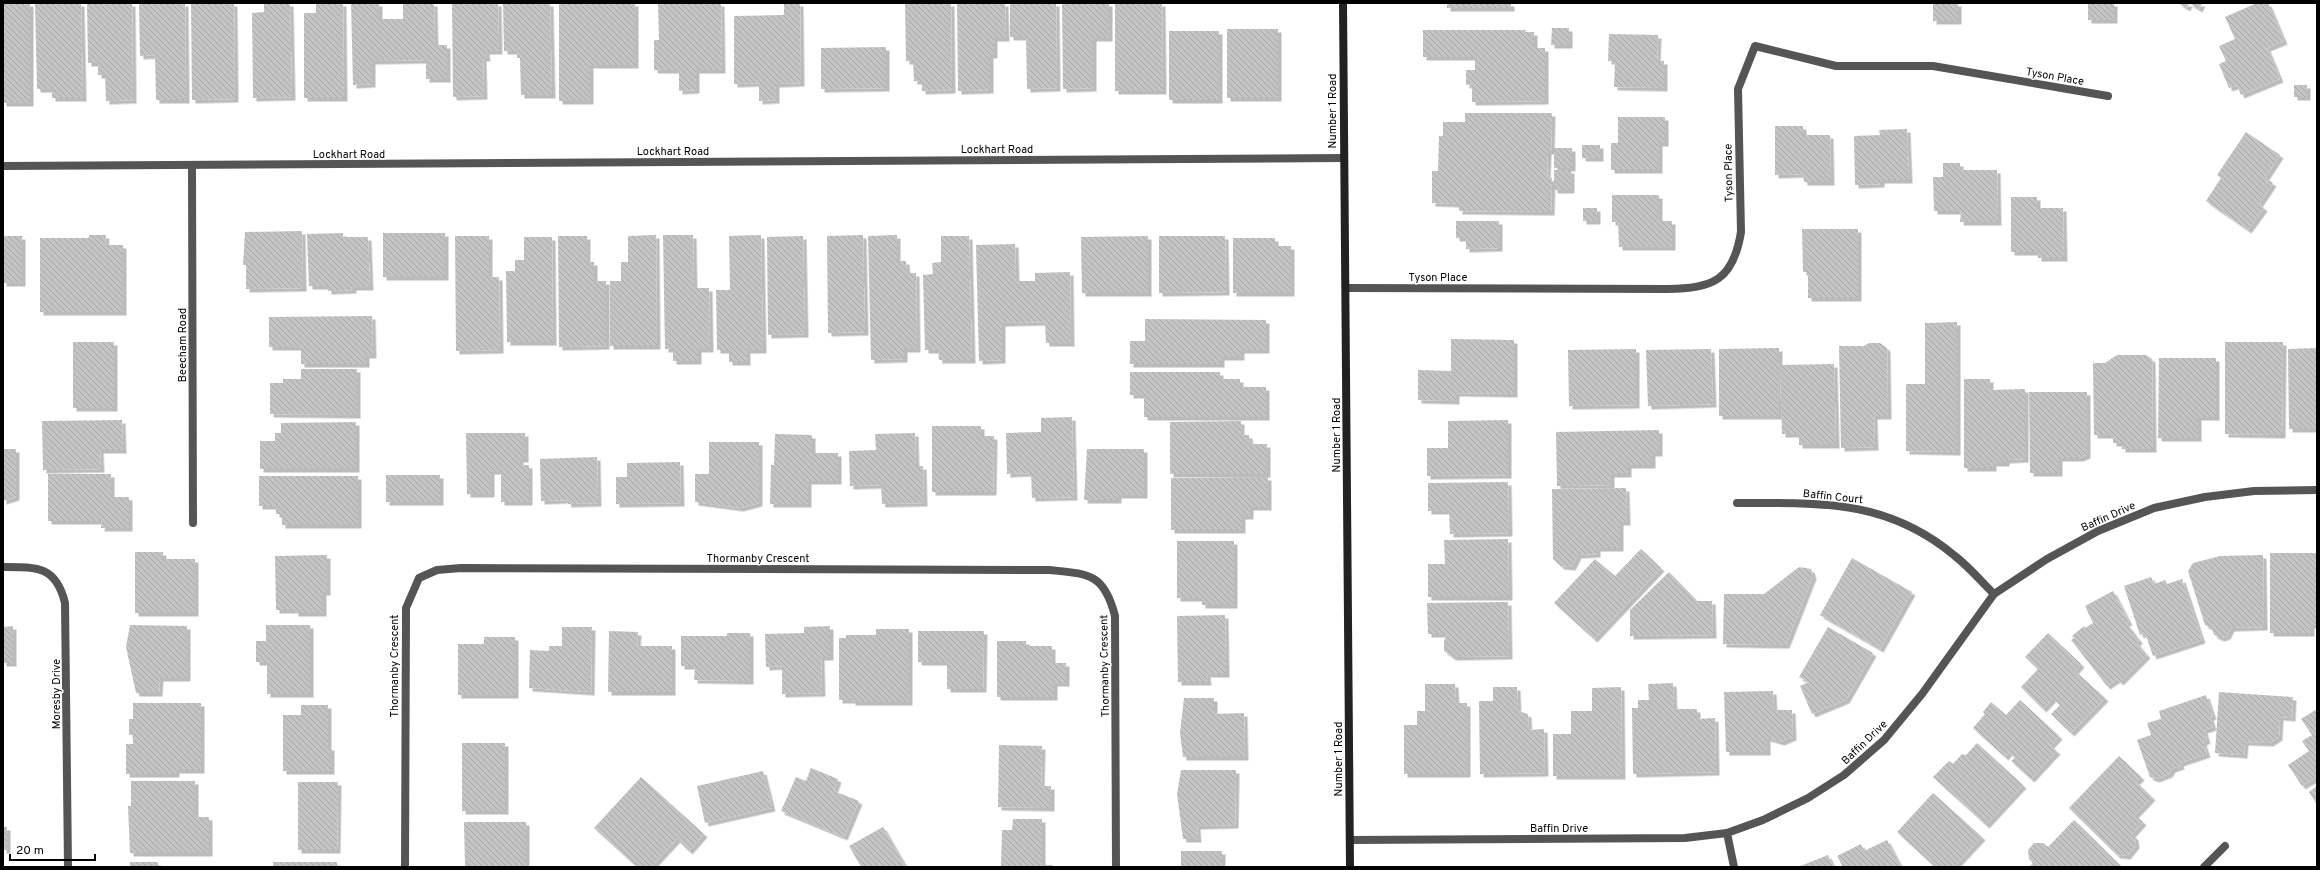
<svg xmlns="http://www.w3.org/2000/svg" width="2320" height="870" viewBox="0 0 2320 870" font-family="Overpass,sans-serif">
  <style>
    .building { fill: url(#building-back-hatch); filter: url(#shadow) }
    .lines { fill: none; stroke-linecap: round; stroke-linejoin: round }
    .minor { stroke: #555; stroke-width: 8 }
    .secondary { stroke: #222; stroke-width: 8 }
    .labels { text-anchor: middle; stroke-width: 3; stroke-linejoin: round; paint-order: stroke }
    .street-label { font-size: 11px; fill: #000; stroke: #fff }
  </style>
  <defs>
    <pattern id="building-back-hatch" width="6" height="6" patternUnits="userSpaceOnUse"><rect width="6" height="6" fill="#c4c4c4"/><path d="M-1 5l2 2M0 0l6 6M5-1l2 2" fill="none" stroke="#a7a7a7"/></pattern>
    <filter id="shadow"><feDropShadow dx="3.5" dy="3.5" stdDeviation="0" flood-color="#0004"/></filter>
  </defs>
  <rect width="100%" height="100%" fill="#fff"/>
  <!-- building -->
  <g class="building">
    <rect x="3" y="3" width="27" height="100"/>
    <polygon points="35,3 81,3 83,98 52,98 52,89 37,89"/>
    <polygon points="87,3 132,3 133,100 106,101 105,75 98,75 98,63 88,63"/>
    <polygon points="139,3 185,3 186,100 156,100 155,55 140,56"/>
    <polygon points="191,3 234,3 235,99 192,100"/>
    <polygon points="264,3 290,3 292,97 253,98 252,13 264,12"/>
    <polygon points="316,3 343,3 344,98 304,98 304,13 316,13"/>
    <polygon points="351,3 379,3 379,19 403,19 403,3 434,3 435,45 447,45 447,79 426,79 426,60 372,61 372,84 353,85"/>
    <polygon points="452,3 498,3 499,51 486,51 487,58 483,58 484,96 453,97"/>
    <polygon points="503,3 550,3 552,95 521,95 520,58 517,58 517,51 504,51"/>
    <polygon points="559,3 635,3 635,65 590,65 590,101 559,101"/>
    <polygon points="666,3 721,3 722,70 696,70 696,90 679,91 679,70 654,70 654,40 659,40 658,4"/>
    <polygon points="784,3 800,3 801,83 776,84 776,100 759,101 759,83 734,84 734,16 784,15"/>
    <polygon points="905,3 951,3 952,90 922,91 922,81 914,81 913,61 906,61"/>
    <polygon points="957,3 1005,3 1006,38 994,38 994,55 990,55 990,90 958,91"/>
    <polygon points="1010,3 1056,3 1057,88 1027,89 1026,37 1010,37"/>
    <polygon points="1062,3 1109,3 1109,38 1093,38 1093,88 1063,89"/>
    <polygon points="1115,3 1162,3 1163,91 1115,91"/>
    <rect x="1447" y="3" width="64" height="5"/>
    <rect x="1933" y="3" width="25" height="18"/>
    <rect x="2088" y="3" width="26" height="17"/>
    <polygon points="2178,3 2202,3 2199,9 2189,3 2187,8"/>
    <polygon points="2257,3 2268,3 2284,41 2267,48 2280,79 2241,95 2237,85 2229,88 2219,64 2226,61 2219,46 2235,39 2225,17"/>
    <polygon points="1552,28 1569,28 1569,45 1551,45"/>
    <rect x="1227" y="29" width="51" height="69"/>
    <polygon points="1423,30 1526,30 1525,32 1534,32 1534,48 1545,48 1545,101 1472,102 1472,84 1466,85 1466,70 1475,70 1475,57 1423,57"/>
    <rect x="1169" y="31" width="50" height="69"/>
    <polygon points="1609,34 1658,35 1657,61 1664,61 1664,88 1614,87 1615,61 1608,61"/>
    <polygon points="886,47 886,88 821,89 821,48"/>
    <rect x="2294" y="85" width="13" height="12"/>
    <polygon points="1465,113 1552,113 1551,151 1548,151 1547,178 1552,178 1551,212 1459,211 1459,204 1432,203 1432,171 1438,171 1439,136 1443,136 1443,122 1465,122"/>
    <polygon points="1618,117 1665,117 1665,143 1659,143 1659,170 1611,170 1611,143 1618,143"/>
    <polygon points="1775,126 1803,126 1803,135 1830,135 1831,182 1804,182 1803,174 1775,175"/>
    <polygon points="1907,129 1909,180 1881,180 1881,184 1855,185 1854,136 1880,135 1879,130"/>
    <polygon points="2246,132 2280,155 2265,178 2273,183 2259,204 2264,208 2248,230 2206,201 2221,178 2217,175"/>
    <rect x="1582" y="145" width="18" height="13"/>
    <rect x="1554" y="148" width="18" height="20"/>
    <polygon points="1943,163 1960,163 1960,170 1997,170 1998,222 1960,222 1961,211 1934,211 1933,177 1943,177"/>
    <rect x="1554" y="170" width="17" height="20"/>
    <polygon points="1612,195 1659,195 1659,221 1672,221 1672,247 1619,247 1618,222 1612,222"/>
    <polygon points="2011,197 2037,197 2037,208 2063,208 2064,258 2038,258 2038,252 2011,252"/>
    <rect x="1583" y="208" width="14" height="13"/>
    <polygon points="1456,221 1499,221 1499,248 1466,249 1466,238 1456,238"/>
    <polygon points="1802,229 1858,229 1858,298 1808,298 1808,272 1803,272"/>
    <polygon points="302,231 303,288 246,289 246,265 243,265 245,232"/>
    <polygon points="343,233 343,237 368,237 370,287 353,287 353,290 328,291 328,286 309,286 307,234"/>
    <rect x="383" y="233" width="62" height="44"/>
    <polygon points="89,235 106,235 105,245 123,245 123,312 40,312 40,238 89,238"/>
    <polygon points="656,235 657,346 610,346 610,281 621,281 621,262 628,262 628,236"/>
    <polygon points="663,235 693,235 694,288 709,288 710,349 698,349 698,361 673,361 673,349 665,349"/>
    <polygon points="761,235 763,350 747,350 747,362 729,362 729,350 717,350 716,290 730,290 729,236"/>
    <polygon points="863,235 865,332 828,333 827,236"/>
    <polygon points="897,235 897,261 906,261 907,273 916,273 917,349 904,349 904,359 871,360 868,236"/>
    <rect x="3" y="236" width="19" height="47"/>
    <polygon points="455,236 489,236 489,277 499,277 500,350 456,351"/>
    <polygon points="558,236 587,236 587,262 594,262 594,281 606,281 606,346 559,347"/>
    <polygon points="803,236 805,334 768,335 767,237"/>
    <polygon points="941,236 969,236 972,360 939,360 938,350 925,350 923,275 933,274 932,263 941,262"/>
    <polygon points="1148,236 1148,293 1082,293 1081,237"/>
    <polygon points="1159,236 1225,236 1226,292 1159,293"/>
    <polygon points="524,237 552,237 553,342 507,342 506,271 515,271 515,260 524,260"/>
    <polygon points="1233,238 1275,238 1275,246 1291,246 1291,293 1233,293"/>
    <polygon points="1015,244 1016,281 1035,281 1035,273 1070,272 1071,343 1046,343 1045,322 1002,323 1002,360 979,361 976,245"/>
    <polygon points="372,316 373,355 366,355 366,364 301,364 301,347 269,347 269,317"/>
    <polygon points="1145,319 1266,320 1266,350 1241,350 1241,357 1221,357 1221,364 1130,364 1130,341 1145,341"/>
    <polygon points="1957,322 1957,452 1906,451 1906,384 1925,384 1925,323"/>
    <polygon points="1451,339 1514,340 1514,394 1456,393 1456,401 1418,400 1418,370 1451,371"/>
    <rect x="73" y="342" width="41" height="66"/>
    <polygon points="2225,342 2283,342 2282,435 2225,434"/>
    <polygon points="1869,343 1880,343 1887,348 1888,416 1874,416 1875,447 1841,448 1839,346 1864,346"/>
    <polygon points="1779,348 1779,416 1719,416 1719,349"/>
    <polygon points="2317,348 2317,429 2289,429 2288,349"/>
    <polygon points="1636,349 1636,405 1569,406 1568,350"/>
    <polygon points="1711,349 1713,404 1648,406 1646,350"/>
    <polygon points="2117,355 2146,355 2152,359 2153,449 2122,449 2122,443 2113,443 2113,435 2094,435 2093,363 2105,363"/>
    <polygon points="2159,358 2216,358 2216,417 2198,417 2198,438 2158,438"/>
    <polygon points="1834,364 1836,445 1799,445 1799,434 1782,434 1780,365"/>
    <polygon points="301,369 357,369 357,415 270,414 270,383 283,383 283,379 301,379"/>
    <polygon points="1130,372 1220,372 1220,379 1240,379 1240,387 1266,387 1266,417 1144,417 1144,395 1130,395"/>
    <polygon points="1964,379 1990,379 1990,390 2025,389 2025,459 2006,460 2006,463 1993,463 1993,468 1964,468"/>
    <polygon points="2029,392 2087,392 2087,455 2080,458 2059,458 2059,473 2030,473"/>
    <polygon points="1072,417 1074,497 1032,498 1031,473 1007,474 1006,433 1041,432 1041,418"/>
    <polygon points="122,420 123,450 100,450 101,469 43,470 42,421"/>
    <polygon points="1508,420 1508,475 1427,476 1427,448 1448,448 1448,421"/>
    <polygon points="1241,421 1241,435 1249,435 1250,444 1267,444 1267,474 1170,474 1170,422"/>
    <polygon points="356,422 356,469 260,469 260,441 275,441 275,433 281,433 281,423"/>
    <polygon points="932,426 981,426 981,436 994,436 993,492 932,492"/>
    <polygon points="1659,430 1659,453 1652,453 1652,465 1628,465 1628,474 1611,474 1611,485 1557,486 1556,432"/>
    <polygon points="466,433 525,433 525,459 520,459 520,465 529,465 529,502 501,502 501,471 491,471 491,494 467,494"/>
    <polygon points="915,433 916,466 923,466 924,503 882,504 881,485 850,486 849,451 876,450 875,434"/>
    <polygon points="775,434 812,435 812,453 838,453 838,481 808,481 808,504 770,504 771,465 774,465"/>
    <polygon points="709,442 759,442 759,503 740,508 695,502 695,474 709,474"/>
    <polygon points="3,449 16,449 16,497 3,501"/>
    <polygon points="1087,449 1144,449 1144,495 1118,495 1118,500 1084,500"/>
    <polygon points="597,457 598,503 568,504 567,500 541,501 540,459"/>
    <polygon points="680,462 681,503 616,504 616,477 627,477 627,463"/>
    <polygon points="48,474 111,474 111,497 129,497 129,528 101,528 102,521 48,521"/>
    <rect x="386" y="475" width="54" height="27"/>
    <polygon points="259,476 358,476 358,525 282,525 282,514 276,514 276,506 259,506"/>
    <polygon points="1268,477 1268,507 1250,507 1250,516 1242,516 1242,530 1171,530 1171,478"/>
    <polygon points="1508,482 1509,533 1450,534 1449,511 1428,511 1428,483"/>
    <polygon points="1626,488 1627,522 1620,522 1620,548 1597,548 1597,554 1578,555 1572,567 1561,566 1553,559 1552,489"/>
    <polygon points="1508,539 1509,597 1428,597 1428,564 1445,564 1444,540"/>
    <polygon points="1177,541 1234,541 1234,605 1202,605 1202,598 1177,598"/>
    <polygon points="1641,549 1661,568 1594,639 1554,603 1595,559 1615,576"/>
    <polygon points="135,552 163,552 163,559 195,559 195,613 135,613"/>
    <polygon points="2270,553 2316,553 2317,625 2311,625 2311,633 2270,633"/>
    <polygon points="327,555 327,592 323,592 323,613 295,613 295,610 276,610 275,556"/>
    <polygon points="2263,555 2264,627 2231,628 2227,636 2221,638 2214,635 2212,628 2205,625 2188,571 2193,563 2220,556"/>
    <polygon points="1852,558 1912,592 1880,649 1820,615"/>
    <polygon points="1799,567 1811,569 1813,576 1786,645 1723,644 1724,594 1764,594"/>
    <polygon points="1669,572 1697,601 1712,601 1713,635 1630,636 1630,610"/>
    <polygon points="2151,577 2154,584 2165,580 2167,584 2182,579 2202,640 2153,656 2145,633 2140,635 2124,586"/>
    <polygon points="2113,591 2129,622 2126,623 2139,640 2137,643 2147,655 2120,682 2117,679 2107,686 2071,640 2074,638 2072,636 2084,626 2085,628 2093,623 2085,606"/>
    <polygon points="1508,602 1509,656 1453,657 1444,651 1444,641 1447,634 1428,634 1427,603"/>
    <polygon points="1225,615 1226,674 1207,674 1208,682 1178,682 1177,616"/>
    <polygon points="130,625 187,626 187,678 160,678 159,693 136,693 126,647"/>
    <polygon points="266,625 310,625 310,694 267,694 267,662 256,662 256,641 266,641"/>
    <polygon points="13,626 13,663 3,663 3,627"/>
    <polygon points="830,626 830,657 821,657 822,693 782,694 782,666 766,667 765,634 804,633 804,627"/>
    <polygon points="562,627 592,627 591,692 529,688 530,650 549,651 549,646 562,646"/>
    <polygon points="1828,627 1873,653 1846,700 1812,714 1800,686 1809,682 1799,677"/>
    <polygon points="876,629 909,629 909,702 852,702 852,700 839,700 839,638 846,638 846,635 876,635"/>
    <polygon points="609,631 638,632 637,646 672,646 672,692 608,692"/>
    <polygon points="918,631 984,631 983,689 947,689 947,662 918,662"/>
    <polygon points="727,633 750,633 750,681 694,680 695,666 681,666 681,636 727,636"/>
    <polygon points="2048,633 2081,664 2075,671 2105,698 2071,733 2051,714 2060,705 2053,698 2043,709 2021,687 2038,669 2025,657"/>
    <polygon points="484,637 515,637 515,695 458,695 458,644 484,644"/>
    <polygon points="997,641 1026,641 1026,646 1052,646 1052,663 1066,663 1066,683 1054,683 1054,697 997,697"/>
    <polygon points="1673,683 1674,709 1697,709 1697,719 1715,718 1716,772 1633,774 1632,708 1638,708 1638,700 1649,700 1648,684"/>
    <polygon points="1425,684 1455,684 1456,703 1467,703 1467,774 1404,774 1404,725 1417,725 1417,711 1425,711"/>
    <polygon points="1493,687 1517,687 1518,711 1528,714 1529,730 1544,729 1545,773 1480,774 1479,701 1493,701"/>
    <polygon points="1621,687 1622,776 1553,776 1553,734 1571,734 1571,711 1592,711 1592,688"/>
    <polygon points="1773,691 1774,710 1792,710 1793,737 1781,742 1767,738 1767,752 1726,752 1724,692"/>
    <polygon points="2219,692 2293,697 2292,718 2280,717 2279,737 2270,743 2245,742 2244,755 2215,753"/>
    <polygon points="2206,695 2213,716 2210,717 2213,727 2204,730 2207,740 2203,742 2207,754 2180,763 2181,766 2172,769 2169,774 2156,779 2150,777 2137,740 2151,735 2147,723 2161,719 2159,711"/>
    <polygon points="1184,698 1214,698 1214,714 1244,713 1245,757 1183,757 1180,733"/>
    <polygon points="2020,700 2059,736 2050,746 2057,751 2031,779 2011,761 2015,758 2009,752 2005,757 1973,728 1985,714 1983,712 1991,702 2006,715"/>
    <polygon points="133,703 201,703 201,770 176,770 176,774 126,774 126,744 133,744 133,735 129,735 129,719 133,719"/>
    <polygon points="301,705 328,705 328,747 331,747 331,771 283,771 283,715 301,715"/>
    <polygon points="2317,709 2317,777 2302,786 2288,765 2309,751 2302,741 2312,735 2301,719"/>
    <rect x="462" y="743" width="43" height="68"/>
    <polygon points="1977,743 2023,785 1986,825 1933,777 1949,761 1953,764 1962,754 1966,755"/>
    <polygon points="999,745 1042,746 1041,786 1051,786 1051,808 998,807"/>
    <polygon points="2119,756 2141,777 2136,782 2152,797 2135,815 2143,822 2132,834 2135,837 2136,845 2127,856 2117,855 2069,808"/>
    <polygon points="811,768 838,779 834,791 859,801 844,837 781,811 796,777 806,781"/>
    <polygon points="1181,770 1236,770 1235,825 1197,826 1198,839 1183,839 1177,794"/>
    <polygon points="763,771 772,808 705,823 697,786"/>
    <polygon points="641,777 704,834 689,851 677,839 651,867 637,867 594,828"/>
    <polygon points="131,781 195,781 195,817 209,817 209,853 130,853 128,806 131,806"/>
    <polygon points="298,782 338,782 337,850 298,850"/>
    <polygon points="2317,786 2317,805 2309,792"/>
    <polygon points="1933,793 1982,837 1954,867 1935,867 1897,832"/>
    <polygon points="1013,819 1042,819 1042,865 1052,865 1052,867 1001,867 1002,830 1012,830"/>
    <polygon points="2074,820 2122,867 2029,867 2033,863 2029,859 2028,850 2034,843 2043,843 2048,847"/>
    <polygon points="464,822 526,822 526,867 465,867"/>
    <rect x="3" y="827" width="4" height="23"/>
    <polygon points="883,827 906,867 861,867 849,846"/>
    <polygon points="1887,840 1901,867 1843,867 1837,856 1861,844 1864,851"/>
    <rect x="1181" y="851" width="41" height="16"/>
    <polygon points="1828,855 1833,867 1798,867"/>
    <rect x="130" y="862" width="28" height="5"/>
    <rect x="273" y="862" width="64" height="5"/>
  </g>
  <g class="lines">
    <!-- minor -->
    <g class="minor">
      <polyline points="3,166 1344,158"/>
      <polyline points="192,166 193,523"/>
      <path d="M1346,288L1667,289C1713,288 1733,281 1741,232L1738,89L1755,46L1836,66H1933L2108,96"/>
      <path d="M1737,503C1821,503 1887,499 1955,556C1969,567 1981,581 1994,594"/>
      <path d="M3,567C37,567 56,566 65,603L68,867"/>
      <polyline points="1727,833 1734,867"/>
      <polyline points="1350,840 1685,838 1727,833 1763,820 1808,798 1844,775 1884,740 1922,694 1994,594 2047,559 2098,531 2154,508 2205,497 2254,491 2317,490"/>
      <path d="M405,867L406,608L419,578L437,570L461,568L1049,570C1089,574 1104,573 1115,616L1116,867"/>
      <polyline points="2204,867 2225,846"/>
    </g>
    <!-- secondary -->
    <polyline class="secondary" points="1343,3 1350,867"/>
  </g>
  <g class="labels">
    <!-- street labels -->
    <g class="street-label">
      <text transform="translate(2055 76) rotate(10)" y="4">Tyson Place</text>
      <text transform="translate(1332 111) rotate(-90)" y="4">Number 1 Road</text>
      <text x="997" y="153">Lockhart Road</text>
      <text x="673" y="155">Lockhart Road</text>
      <text x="349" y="158">Lockhart Road</text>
      <text transform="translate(1728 173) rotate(-91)" y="4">Tyson Place</text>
      <text x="1438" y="281">Tyson Place</text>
      <text transform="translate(182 345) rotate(-90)" y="4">Beecham Road</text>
      <text transform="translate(1336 435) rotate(-90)" y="4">Number 1 Road</text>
      <text transform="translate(1833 496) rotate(6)" y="4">Baffin Court</text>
      <text transform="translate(2108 516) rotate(-24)" y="4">Baffin Drive</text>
      <text x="758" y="562">Thormanby Crescent</text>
      <text transform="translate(394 666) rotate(-90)" y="4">Thormanby Crescent</text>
      <text transform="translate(1104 666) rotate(-91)" y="4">Thormanby Crescent</text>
      <text transform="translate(56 694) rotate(-90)" y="4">Moresby Drive</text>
      <text transform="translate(1864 742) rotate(-44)" y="4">Baffin Drive</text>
      <text transform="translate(1338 759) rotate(-90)" y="4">Number 1 Road</text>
      <text x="1559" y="832">Baffin Drive</text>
    </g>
  </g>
  <!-- border -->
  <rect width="2320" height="870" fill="none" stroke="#000000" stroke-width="8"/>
  <!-- scale -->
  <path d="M10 854v6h85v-6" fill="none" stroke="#000000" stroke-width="2"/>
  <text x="16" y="854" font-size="12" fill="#000000" stroke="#ffffff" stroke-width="3" paint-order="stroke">20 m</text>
</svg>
